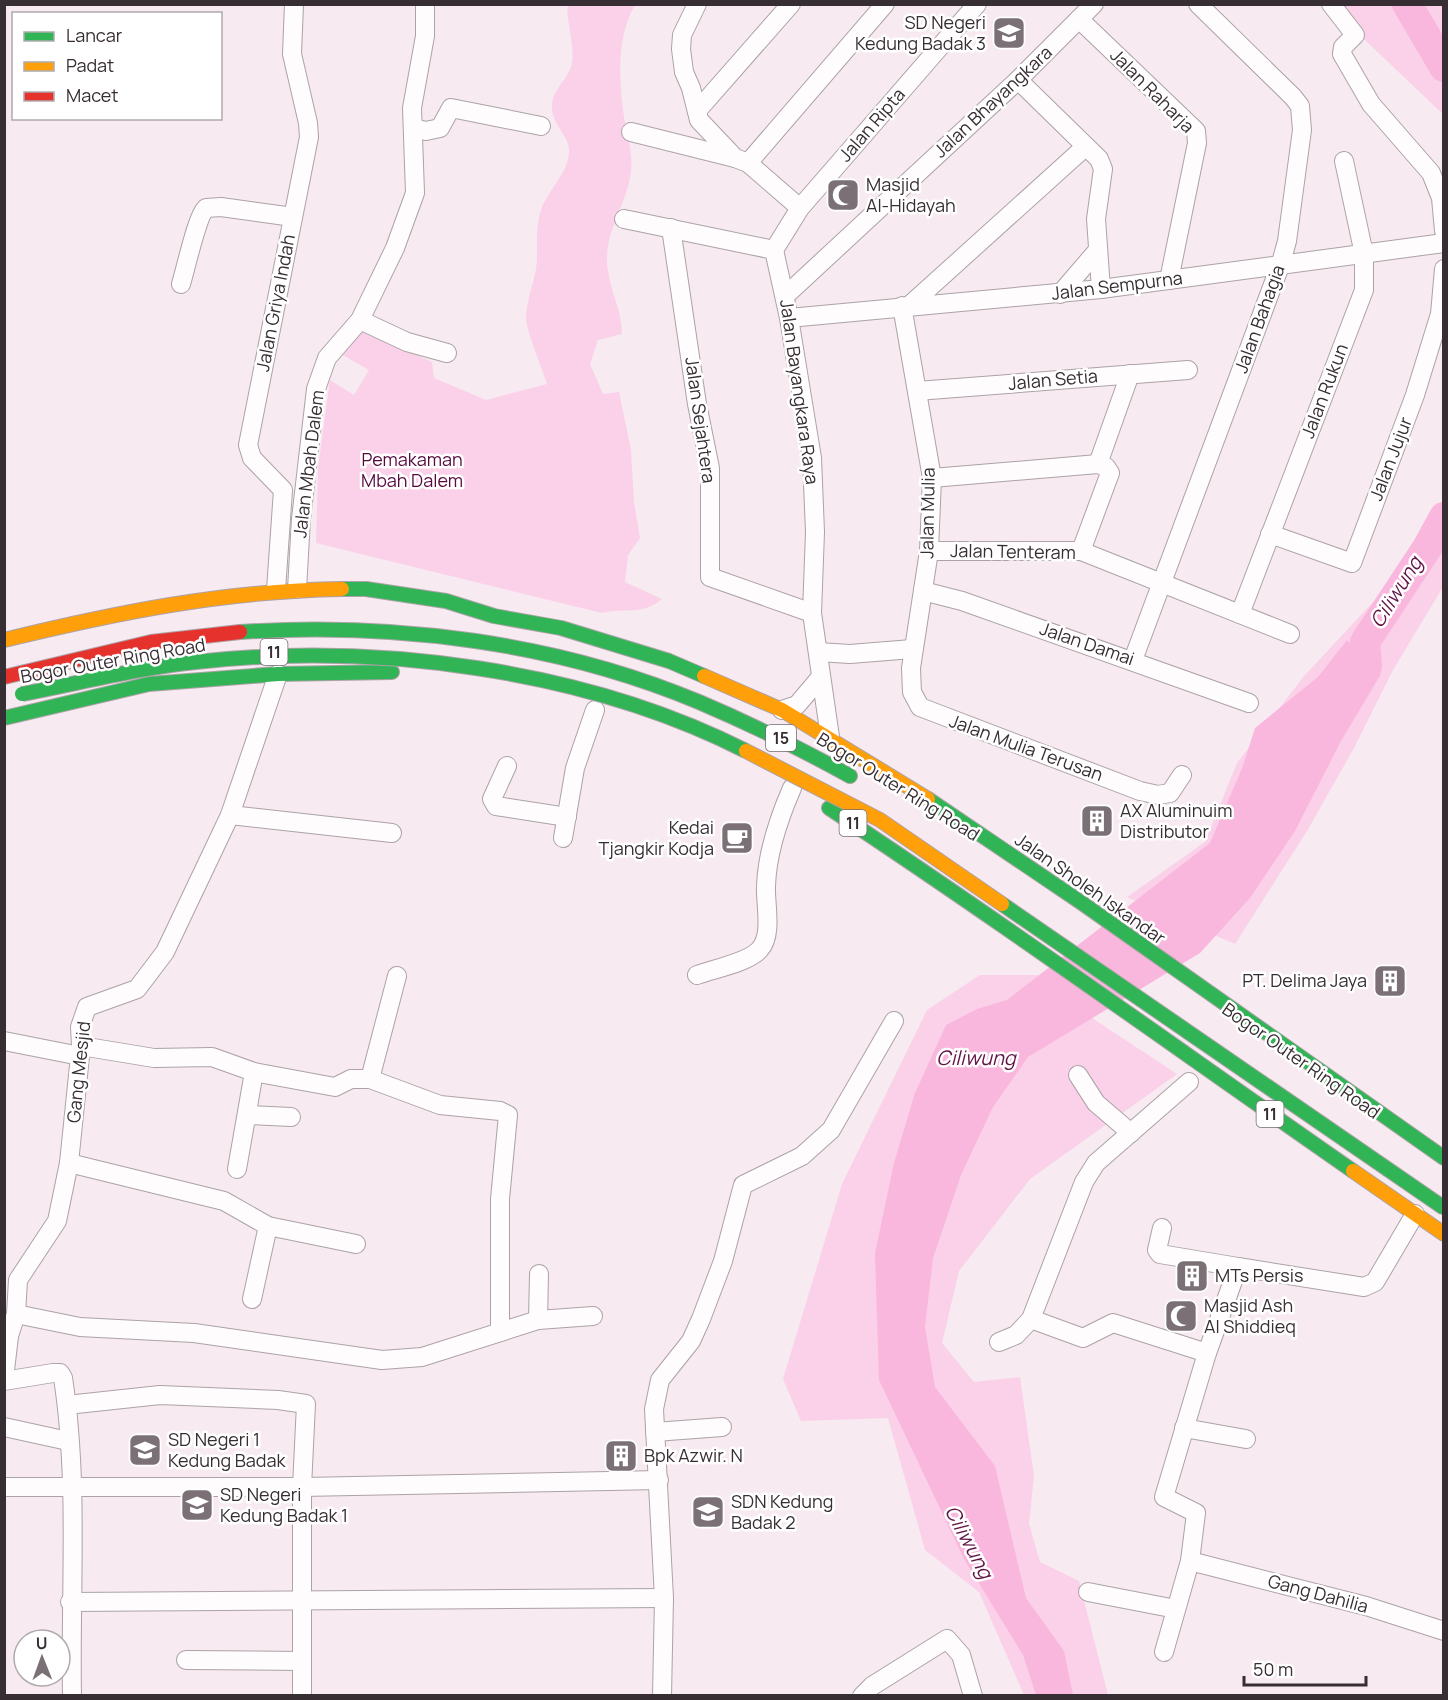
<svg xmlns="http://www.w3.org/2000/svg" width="1448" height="1700" viewBox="0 0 1448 1700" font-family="Manrope,sans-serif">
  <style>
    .green { fill: #fad1e8 }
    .water { fill: #f9b7dd }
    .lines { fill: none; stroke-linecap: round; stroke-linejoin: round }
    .river { stroke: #f9b7dd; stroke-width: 30 }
    .street-casing { stroke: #aca2a7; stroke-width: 20 }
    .fast-casing { stroke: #aca2a7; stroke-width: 16 }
    .slow-casing { stroke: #aca2a7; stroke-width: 16 }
    .jam-casing { stroke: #aca2a7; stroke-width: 16 }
    .street { stroke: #fefcfd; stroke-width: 18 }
    .fast { stroke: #30b455; stroke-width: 14 }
    .slow { stroke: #ff9f0a; stroke-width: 14 }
    .jam { stroke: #e5322d; stroke-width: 14 }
    .fast-bridge-casing { stroke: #aca2a7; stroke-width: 16; stroke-linecap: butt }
    .slow-bridge-casing { stroke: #aca2a7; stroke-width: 16; stroke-linecap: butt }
    .fast-bridge { stroke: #30b455; stroke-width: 14 }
    .slow-bridge { stroke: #ff9f0a; stroke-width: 14 }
    .labels { text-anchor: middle; stroke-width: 5; stroke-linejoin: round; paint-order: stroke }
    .shield { fill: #fff; stroke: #736d70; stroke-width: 1.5 }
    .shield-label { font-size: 16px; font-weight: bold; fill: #372e33 }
    .poi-label { font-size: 18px; fill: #372e33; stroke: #fff; text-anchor: start }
    .street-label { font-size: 18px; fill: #372e33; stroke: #fff }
    .park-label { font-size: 18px; fill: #580a3f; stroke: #fff }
    .water-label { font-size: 20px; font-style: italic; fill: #611547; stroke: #fff }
  </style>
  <rect width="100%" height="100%" fill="#f7eaf1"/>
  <!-- green -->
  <g class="green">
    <path d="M568,5H635C616,37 619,81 624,117C627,135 633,152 631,171C628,201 607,227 607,259C607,286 622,308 622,334L598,340L590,364L603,394L619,392L631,450L634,502L640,538L628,555L625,582L662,599C642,616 627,607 602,613L316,543L318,468L330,380L354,395L369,370L341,354L362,330L432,362L434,378L486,400L547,384C543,371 526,329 526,319C526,302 533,286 536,269C539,250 534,230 541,210C548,190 567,175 569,153C571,137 553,127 552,108C551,89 569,80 572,63C575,45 565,16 568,5Z"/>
    <polygon points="1328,5 1443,5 1443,114"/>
    <polygon points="1443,498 1443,587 1393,670 1354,748 1307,831 1235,944 1127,897 1205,842 1237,763 1305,675 1432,539"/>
    <polygon points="980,975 1038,975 1092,1018 1177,1074 1030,1179 959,1271 942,1343 974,1382 1020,1377 1034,1476 1029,1524 1040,1562 1079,1581 1108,1695 1024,1695 979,1592 925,1550 888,1418 801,1421 783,1379 842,1184 927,1010"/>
  </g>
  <!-- water -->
  <polygon class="water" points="1347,640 1381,674 1341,741 1295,831 1250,898 1200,953 1028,1057 993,1107 961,1175 933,1258 925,1327 935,1387 995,1466 1026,1598 1064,1651 1073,1695 1036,1695 1023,1655 964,1559 879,1380 875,1253 894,1163 915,1093 946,1025 977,1009 1007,1000 1210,843 1243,766 1255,728 1318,677"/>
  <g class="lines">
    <!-- river -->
    <g class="river">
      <polyline points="1407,4 1444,67"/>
      <polyline points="1345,694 1367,666 1365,642 1427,548 1444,517"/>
    </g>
    <!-- street casing -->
    <g class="street-casing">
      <g id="street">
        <polyline points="697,4 682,35 681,49 684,72 691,88 699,120 735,158 748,163 800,208"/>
        <polyline points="1331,4 1355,35 1343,47 1342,54 1371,104 1431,173 1441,198 1444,231"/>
        <polyline points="1079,19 1196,131 1197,143 1169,280"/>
        <polyline points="1018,80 1099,159 1103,169 1096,219 1101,289"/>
        <polyline points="697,111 791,4"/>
        <polyline points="413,128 426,131 440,128 451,108 541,126"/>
        <polyline points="631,132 735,158"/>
        <polyline points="748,163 885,4"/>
        <polyline points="624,219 774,250"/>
        <polyline points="671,228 697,404 710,468 710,577 812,613"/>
        <polyline points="774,250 789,318 812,458 815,532 812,613 830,737"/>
        <polyline points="774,250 800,208 977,4"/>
        <path d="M181,284C186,268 197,216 206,208L221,207L293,217"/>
        <polyline points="1060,294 1097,251"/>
        <polyline points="785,296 1018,80 1094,4"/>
        <polyline points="910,305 1085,147"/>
        <polyline points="902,306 932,478 929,551 911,668 912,692 920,707 1140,791 1158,795 1170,793 1182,775"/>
        <polyline points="789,318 1101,289 1444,243"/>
        <polyline points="360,320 407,342 447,353"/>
        <polyline points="917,391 1188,370"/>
        <polyline points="932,478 1098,464"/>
        <polyline points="1270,534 1352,563 1415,395 1440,314 1444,269"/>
        <polyline points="929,551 1081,551 1290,634"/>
        <polyline points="1081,551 1110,473 1106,467 1098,464 1130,374"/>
        <polyline points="297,589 301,519 316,389 327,358 360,320 395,248 415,193 412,108 425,36 425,4"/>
        <polyline points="276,590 283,490 252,458 248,445 309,137 308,123 292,54 294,4"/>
        <polyline points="923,591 962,601 1249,703"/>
        <polyline points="1240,614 1364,290 1364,254 1344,161"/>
        <polyline points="818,652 850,654 912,649"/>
        <polyline points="1133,660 1281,263 1287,241 1302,130 1300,106 1293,97 1198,4"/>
        <polyline points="782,710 797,705 819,679"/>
        <polyline points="507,766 492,799 496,806 567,817"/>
        <polyline points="230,815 392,833"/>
        <polyline points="563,838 575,768 595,710"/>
        <path d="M697,975C713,969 750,962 760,949C773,935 765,903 766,886C767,853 779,818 792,788"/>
        <polyline points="4,1041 80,1056"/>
        <polyline points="81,1046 154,1058 212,1057 254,1072 335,1087 351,1079 370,1079 440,1105 500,1111 508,1115 500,1199 500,1332"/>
        <polyline points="1078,1075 1096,1103 1131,1133"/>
        <polyline points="370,1079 397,976"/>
        <polyline points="1189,1082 1096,1163 1084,1182 1031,1319 1083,1338 1113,1323 1207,1353"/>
        <polyline points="247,1115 291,1117"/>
        <polyline points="69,1163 224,1201 268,1226 356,1244"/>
        <polyline points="237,1169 254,1072"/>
        <polyline points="1162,1228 1157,1250 1160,1254 1238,1267"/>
        <polyline points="252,1299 268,1226"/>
        <polyline points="16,1314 80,1327 194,1333 382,1360 422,1357 538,1320 593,1316"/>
        <polyline points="538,1320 539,1274"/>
        <polyline points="999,1342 1016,1335 1031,1319"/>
        <polyline points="4,1379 9,1336 16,1314 18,1280 57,1221 69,1163 81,1046 80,1027 87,1007 137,989 165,952 230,815 278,674"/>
        <path d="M4,1381L53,1373H60L63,1378C79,1481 70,1591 72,1696"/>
        <polyline points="67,1405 160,1395 278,1400 306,1404 302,1487 302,1696"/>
        <polyline points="4,1427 68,1441"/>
        <polyline points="1184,1428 1246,1439"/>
        <polyline points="655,1432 722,1427"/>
        <polyline points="4,1487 302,1487 659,1480"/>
        <polyline points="1190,1561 1366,1606 1444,1631"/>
        <polyline points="1088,1592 1176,1609"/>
        <polyline points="70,1602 664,1598"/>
        <polyline points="1164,1652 1190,1561 1196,1513 1164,1497 1207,1353 1238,1267 1364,1287 1375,1282 1415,1214"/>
        <polyline points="186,1660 302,1661"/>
        <polyline points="662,1696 664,1598 654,1409 660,1380 691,1341 701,1319 723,1261 743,1185 802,1156 831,1130 894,1021"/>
        <polyline points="862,1696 872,1686 947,1639 961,1655 973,1696"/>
      </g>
    </g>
    <!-- fast casing -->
    <g class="fast-casing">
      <g id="fast">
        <polyline points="342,589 366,589 446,601 494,616 561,628 669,661 704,676"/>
        <path d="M240,632C394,622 556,642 699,702C751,724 801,749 850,776"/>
        <polyline points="4,718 149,684 278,674 392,672"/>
        <polyline points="928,799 1082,903 1444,1158"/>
        <path d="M829,808C1006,925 1179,1050 1353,1171"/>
      </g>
    </g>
    <!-- slow casing -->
    <g class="slow-casing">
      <g id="slow">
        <path d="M4,640C119,612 224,591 342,589"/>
        <polyline points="704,676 782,710 928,799"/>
        <polyline points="1353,1171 1444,1234"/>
      </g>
    </g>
    <!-- jam casing -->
    <g class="jam-casing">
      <polyline id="jam" points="4,677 151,642 240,632"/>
    </g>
    <!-- street -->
    <use href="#street" class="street"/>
    <!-- fast -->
    <use href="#fast" class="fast"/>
    <!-- slow -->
    <use href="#slow" class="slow"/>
    <!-- jam -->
    <use href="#jam" class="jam"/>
    <!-- fast-bridge casing -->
    <g class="fast-bridge-casing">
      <g id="fast-bridge">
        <path d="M22,694C80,683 138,668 196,662C375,642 585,669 746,751"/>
        <polyline points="1002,904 1444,1208"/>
      </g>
    </g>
    <!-- slow-bridge casing -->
    <g class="slow-bridge-casing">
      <polyline id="slow-bridge" points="746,751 880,820 1002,904"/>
    </g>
    <!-- fast-bridge -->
    <use href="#fast-bridge" class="fast-bridge"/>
    <!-- slow-bridge -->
    <use href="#slow-bridge" class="slow-bridge"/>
  </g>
  <!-- icons -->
  <defs>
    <g id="school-square" transform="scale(1.725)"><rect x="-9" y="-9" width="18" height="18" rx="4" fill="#7a7076" stroke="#fff"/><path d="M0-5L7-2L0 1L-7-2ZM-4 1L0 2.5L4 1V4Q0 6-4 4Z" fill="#fff"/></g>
    <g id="mosque-square" transform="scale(1.725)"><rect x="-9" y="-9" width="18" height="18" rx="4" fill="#7a7076" stroke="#fff"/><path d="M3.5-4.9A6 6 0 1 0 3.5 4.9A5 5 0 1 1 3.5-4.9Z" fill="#fff"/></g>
    <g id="building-square" transform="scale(1.725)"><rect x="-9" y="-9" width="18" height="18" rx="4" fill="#7a7076" stroke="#fff"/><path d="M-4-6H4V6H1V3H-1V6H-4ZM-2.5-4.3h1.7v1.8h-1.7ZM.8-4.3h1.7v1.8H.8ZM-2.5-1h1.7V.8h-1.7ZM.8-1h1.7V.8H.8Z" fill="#fff"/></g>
    <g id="cafe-square" transform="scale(1.725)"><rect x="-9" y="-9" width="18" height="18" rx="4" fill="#7a7076" stroke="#fff"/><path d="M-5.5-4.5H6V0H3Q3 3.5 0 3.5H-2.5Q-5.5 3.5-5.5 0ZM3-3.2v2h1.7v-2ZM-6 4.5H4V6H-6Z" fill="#fff"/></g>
  </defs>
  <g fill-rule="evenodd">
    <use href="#school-square" x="1009" y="33"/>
    <use href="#mosque-square" x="843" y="195"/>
    <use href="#building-square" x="1097" y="821"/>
    <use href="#cafe-square" x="737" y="838"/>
    <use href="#building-square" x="1390" y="981"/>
    <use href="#building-square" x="1192" y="1276"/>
    <use href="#mosque-square" x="1181" y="1316"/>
    <use href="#school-square" x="145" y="1450"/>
    <use href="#building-square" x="621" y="1456"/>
    <use href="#school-square" x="197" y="1505"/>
    <use href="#school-square" x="708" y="1512"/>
  </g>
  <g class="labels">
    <!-- shield labels -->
    <g class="shield">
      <rect x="260.5" y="639" width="27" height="26" rx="4.5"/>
      <rect x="766" y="725" width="30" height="26" rx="4.5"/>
      <rect x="839.5" y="810" width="27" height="26" rx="4.5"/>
      <rect x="1256.5" y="1101" width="27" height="26" rx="4.5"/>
    </g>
    <g class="shield-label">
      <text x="274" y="658">11</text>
      <text x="781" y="744">15</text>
      <text x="853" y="829">11</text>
      <text x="1270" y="1120">11</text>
    </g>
    <!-- poi labels -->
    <g class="poi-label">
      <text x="986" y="29" text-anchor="end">SD Negeri<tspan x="986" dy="21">Kedung Badak 3</tspan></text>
      <text x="866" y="191">Masjid<tspan x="866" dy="21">Al-Hidayah</tspan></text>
      <text x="1120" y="817">AX Aluminuim<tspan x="1120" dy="21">Distributor</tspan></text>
      <text x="714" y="834" text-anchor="end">Kedai<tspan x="714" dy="21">Tjangkir Kodja</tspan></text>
      <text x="1367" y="987" text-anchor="end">PT. Delima Jaya</text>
      <text x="1215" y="1282">MTs Persis</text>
      <text x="1204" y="1312">Masjid Ash<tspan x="1204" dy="21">Al Shiddieq</tspan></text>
      <text x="168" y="1446">SD Negeri 1<tspan x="168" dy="21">Kedung Badak</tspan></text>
      <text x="644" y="1462">Bpk Azwir. N</text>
      <text x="220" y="1501">SD Negeri<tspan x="220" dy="21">Kedung Badak 1</tspan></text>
      <text x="731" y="1508">SDN Kedung<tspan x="731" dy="21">Badak 2</tspan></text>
    </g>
    <!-- street labels -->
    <g class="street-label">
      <text transform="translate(1152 91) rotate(45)" y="6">Jalan Raharja</text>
      <text transform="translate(993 102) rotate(-43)" y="6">Jalan Bhayangkara</text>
      <text transform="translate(872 125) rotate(-49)" y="6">Jalan Ripta</text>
      <text transform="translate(1117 286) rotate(-7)" y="6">Jalan Sempurna</text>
      <text transform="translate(276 303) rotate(-79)" y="6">Jalan Griya Indah</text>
      <text transform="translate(1260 319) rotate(-70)" y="6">Jalan Bahagia</text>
      <text transform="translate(1053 380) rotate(-5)" y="6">Jalan Setia</text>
      <text transform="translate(1325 391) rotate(-69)" y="6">Jalan Rukun</text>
      <text transform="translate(799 392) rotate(82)" y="6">Jalan Bayangkara Raya</text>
      <text transform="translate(700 420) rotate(82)" y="6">Jalan Sejahtera</text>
      <text transform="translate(1391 459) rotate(-69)" y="6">Jalan Jujur</text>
      <text transform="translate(309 464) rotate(-83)" y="6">Jalan Mbah Dalem</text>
      <text transform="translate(928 513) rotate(-89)" y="6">Jalan Mulia</text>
      <text transform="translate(1013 552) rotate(1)" y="6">Jalan Tenteram</text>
      <text transform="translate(1087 644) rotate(19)" y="6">Jalan Damai</text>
      <text transform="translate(113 661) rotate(-10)" y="6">Bogor Outer Ring Road</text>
      <text transform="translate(1026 748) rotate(20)" y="6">Jalan Mulia Terusan</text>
      <text transform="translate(898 787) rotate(32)" y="6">Bogor Outer Ring Road</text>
      <text transform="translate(1090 889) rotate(35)" y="6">Jalan Sholeh Iskandar</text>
      <text transform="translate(1301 1061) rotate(35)" y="6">Bogor Outer Ring Road</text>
      <text transform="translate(79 1072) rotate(-84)" y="6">Gang Mesjid</text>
      <text transform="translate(1318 1594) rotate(15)" y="6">Gang Dahilia</text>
    </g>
    <!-- park labels -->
    <g class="park-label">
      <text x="412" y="466">Pemakaman<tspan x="412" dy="21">Mbah Dalem</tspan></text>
    </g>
    <!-- water labels -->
    <g class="water-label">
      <text transform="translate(1396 592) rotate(-58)" y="7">Ciliwung</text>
      <text x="976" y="1065">Ciliwung</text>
      <text transform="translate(969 1542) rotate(62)" y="7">Ciliwung</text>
    </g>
  </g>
  <!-- border -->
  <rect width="1448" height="1700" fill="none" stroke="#372e33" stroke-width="12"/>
  <!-- legend -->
  <rect x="12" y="12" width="210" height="108" fill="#ffffff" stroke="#afabad" stroke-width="1.5"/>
  <rect x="24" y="32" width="30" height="9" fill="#30b455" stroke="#afabad" stroke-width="1.5"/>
  <text x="66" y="42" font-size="18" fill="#372e33">Lancar</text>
  <rect x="24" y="62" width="30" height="9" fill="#ff9f0a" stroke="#afabad" stroke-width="1.5"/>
  <text x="66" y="72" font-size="18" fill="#372e33">Padat</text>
  <rect x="24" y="92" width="30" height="9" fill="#e5322d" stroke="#afabad" stroke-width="1.5"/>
  <text x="66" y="102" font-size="18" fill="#372e33">Macet</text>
  <!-- north arrow -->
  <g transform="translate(42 1658) rotate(359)"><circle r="28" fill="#ffffff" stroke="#afabad" stroke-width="1.5"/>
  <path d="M0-4.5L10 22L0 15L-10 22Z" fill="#7a7076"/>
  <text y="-9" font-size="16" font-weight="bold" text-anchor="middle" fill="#372e33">U</text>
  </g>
  <!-- scale -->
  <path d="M1244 1676v9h122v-9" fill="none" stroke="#372e33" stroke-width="3"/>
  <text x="1253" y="1676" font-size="18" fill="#372e33" stroke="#ffffff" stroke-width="4.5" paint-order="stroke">50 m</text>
</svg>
